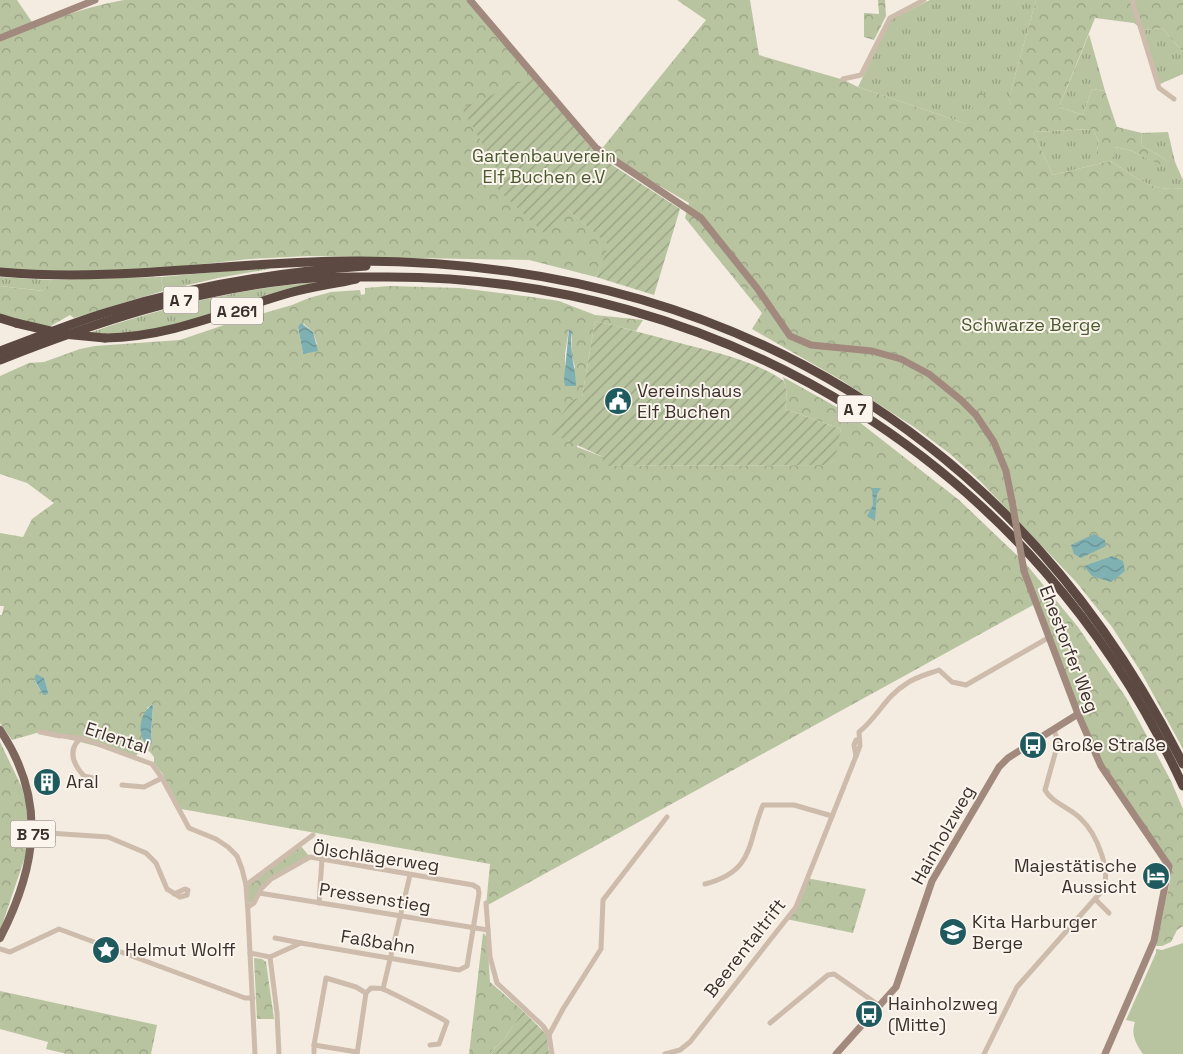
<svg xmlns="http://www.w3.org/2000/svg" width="1183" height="1054" viewBox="0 0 1183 1054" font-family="'Space Grotesk',sans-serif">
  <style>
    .grass { fill: url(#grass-tufts) }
    .forest { fill: url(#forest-crowns); fill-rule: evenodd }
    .park { fill: #b8c4a0 }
    .garden { fill: url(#garden-furrows) }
    .water { fill: url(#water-waves) }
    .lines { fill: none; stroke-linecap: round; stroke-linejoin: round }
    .street { stroke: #cdbbac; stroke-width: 5 }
    .secondary { stroke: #a18a7d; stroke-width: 7 }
    .primary { stroke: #7d675c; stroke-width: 8 }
    .highway { stroke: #5c4a42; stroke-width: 9 }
    .secondary-bridge { stroke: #a18a7d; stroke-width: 7 }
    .highway-bridge { stroke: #5c4a42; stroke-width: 9 }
    .labels { text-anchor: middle; stroke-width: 4; stroke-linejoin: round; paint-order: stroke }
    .shield { fill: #fbf5ee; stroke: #756b66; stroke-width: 1 }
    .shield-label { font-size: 16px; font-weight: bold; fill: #3b302b }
    .park-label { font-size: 18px; fill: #4a5a2e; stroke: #fbf5ee }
    .poi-label { font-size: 18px; fill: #3b302b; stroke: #fbf5ee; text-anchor: start }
    .street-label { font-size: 18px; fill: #3b302b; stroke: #fbf5ee }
  </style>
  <defs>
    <pattern id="grass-tufts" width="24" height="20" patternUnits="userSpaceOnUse" patternTransform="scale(1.25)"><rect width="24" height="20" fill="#b8c4a0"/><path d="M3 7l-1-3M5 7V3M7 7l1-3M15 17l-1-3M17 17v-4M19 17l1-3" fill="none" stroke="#97a083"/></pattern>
    <pattern id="forest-crowns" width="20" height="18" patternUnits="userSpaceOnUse" patternTransform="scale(1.25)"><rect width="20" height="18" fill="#b8c4a0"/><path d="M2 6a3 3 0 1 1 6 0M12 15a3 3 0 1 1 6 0" fill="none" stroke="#97a083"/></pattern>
    <pattern id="garden-furrows" width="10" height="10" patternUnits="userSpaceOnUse" patternTransform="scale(1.25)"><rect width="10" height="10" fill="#b8c4a0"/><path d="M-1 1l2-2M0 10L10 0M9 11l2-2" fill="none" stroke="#97a083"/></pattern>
    <pattern id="water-waves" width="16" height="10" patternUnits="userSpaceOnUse" patternTransform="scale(1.25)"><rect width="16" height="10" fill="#7fb0b2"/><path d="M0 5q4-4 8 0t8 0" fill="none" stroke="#699091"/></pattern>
  </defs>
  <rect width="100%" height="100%" fill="#f4ebe1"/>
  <!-- grass -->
  <g class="grass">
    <polygon points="930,0 1036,0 1009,98 1015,113 967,124 858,87 890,20"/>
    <polygon points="1162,28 1183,52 1183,74 1160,84 1143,30"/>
    <polygon points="1089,34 1105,91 1092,89 1083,115 1059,107"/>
    <path d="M1093,129L1099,142L1096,154L1115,147L1132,151L1168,168L1165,159L1141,145L1142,133L1168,132L1175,162L1183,180V188C1151,193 1137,177 1110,161L1053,175L1033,132Z"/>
    <polygon points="269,267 269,269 218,278 163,291 161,277"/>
    <polygon points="0,277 51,280 45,291 0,286"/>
    <path d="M323,282C247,305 169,338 89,333C164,307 243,287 323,282Z"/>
  </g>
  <!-- forest -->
  <g class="forest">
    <polygon points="0,0 17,0 32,22 0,36"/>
    <path d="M124,0H466L533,77L497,169L487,179L568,210L610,245L596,277L529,260L308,256L249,259L130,272L0,270V41C41,23 80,8 124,0Z"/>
    <path d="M677,0H750L759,55L844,80L858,87L967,124L978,91L1014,112L1009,98L1036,0H1183V52L1162,28L1143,30L1134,23L1095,18L1059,107L1083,115L1092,89L1105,91L1117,127L1142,133L1141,145L1165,159L1169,169L1132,151L1115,147L1114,157L1096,154L1099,142L1093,129L1033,132L1053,175L1110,161C1137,177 1151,193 1183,188V749L1141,672L1112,627L1077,583L981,482L949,453L914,427L841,380L752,329L762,313L685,218L689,203L600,151L706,20Z"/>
    <polygon points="878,0 885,0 886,16 874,40 864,37 864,13 879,14"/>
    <polygon points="161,277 163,291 74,318 70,315 49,327 0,315 0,286 44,291 51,280"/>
    <path d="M390,286L460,288L532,297L559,301L595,315L643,320L636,331L595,321L582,397L577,447L603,457V466L833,465L841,429L785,409L787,392L783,377L849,414L959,500L1026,564L1078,627L1127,699L1171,781L1183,809V926L1177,930L1171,942L1162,946H1156L1170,881L1171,863L1101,761L1035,604L486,906L490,864L181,809L162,773L154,763V757L150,752L142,748L136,756L40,732L12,740L0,723V615H2L4,606H0V533L23,537L32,519L54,503L27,483L0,474V376L29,363L44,362L80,349L95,346L180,340L230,323L292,305L309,298L331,292L360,290L361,295L365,294V288ZM304,324L313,332L317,344L303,354L298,327ZM569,329L572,332L571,353L575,367L565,385V354ZM44,678L48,691L43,695L34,680ZM153,704L151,736L147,708Z"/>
    <polygon points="0,742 27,798 28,848 0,931"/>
    <polygon points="300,845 310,857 271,879 254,903 249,902 246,885"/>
    <polygon points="806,878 866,889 853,933 786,919 793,911"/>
    <polygon points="483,933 487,937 490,982 523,1011 505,1038 489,1054 469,1054"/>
    <polygon points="254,958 262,959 266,962 274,1019 257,1019"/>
    <polygon points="0,991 157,1025 151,1054 67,1054 46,1049 48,1042 0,1029"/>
  </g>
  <!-- park -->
  <path class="park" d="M1183,943V1054H1143C1135,1043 1131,1034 1135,1022L1126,1020L1156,953V949L1162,950Z"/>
  <!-- garden -->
  <g class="garden">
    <polygon points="533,77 592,149 606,161 680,209 654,295 596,277 609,245 568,210 544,233 487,179 497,169 462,108"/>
    <path d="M595,321C622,327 649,335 676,342C713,352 752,359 784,381L787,392L785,409L841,429L834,465L602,466L603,457L549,432L572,400L582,397Z"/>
    <polygon points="523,1011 547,1035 549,1054 489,1054 505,1038"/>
  </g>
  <!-- water -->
  <g class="water">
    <polygon points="301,323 313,332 318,351 303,354 298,327"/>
    <path d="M569,329L572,332C568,350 576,367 576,386H565L564,379Z"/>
    <polygon points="872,488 881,488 877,494 875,521 867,516 873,505"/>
    <polygon points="1094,534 1105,540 1106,546 1081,558 1074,554 1071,545"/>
    <polygon points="1112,556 1123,561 1125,571 1111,582 1092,576 1084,566"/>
    <polygon points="36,674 44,678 48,691 46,695 43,695 34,679"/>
    <path d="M153,704L151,736L152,743L148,746C136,734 139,713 153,704Z"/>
  </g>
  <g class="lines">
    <!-- street -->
    <g class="street">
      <polyline points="1132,0 1159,88 1174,99"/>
      <polyline points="843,79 861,75 890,18 924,0"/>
      <polyline points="40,732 60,736"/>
      <polyline points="63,736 84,739 152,764 162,778 189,828 216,839 228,847 237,856 242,869 246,885 248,913 255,1054"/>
      <path d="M79,740C67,752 74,765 84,776L93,778"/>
      <polyline points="856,756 854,745 856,740 859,740"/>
      <polyline points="122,785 144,787 162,778"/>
      <polyline points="33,832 108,837 146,853 156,863 167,889 180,897 187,895 188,890 185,889 174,894"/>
      <path d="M705,884C755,871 747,843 763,805H794L832,816"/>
      <polyline points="246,885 313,835"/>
      <polyline points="259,893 488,930"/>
      <polyline points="1095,899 1109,913"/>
      <polyline points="319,903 322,859"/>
      <polyline points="486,903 490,957 497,983 543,1026 549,1035"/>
      <polyline points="248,907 254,903 261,889 271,879 310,857 473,885 478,888 479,893 467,966 459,970 301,943 270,957 250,953"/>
      <polyline points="275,938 301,943"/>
      <polyline points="0,949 10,952 59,929 245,998 253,998"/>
      <polyline points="270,957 277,1013 279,1054"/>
      <polyline points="383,989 410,875"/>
      <polyline points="770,1023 828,975 834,974 880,1006"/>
      <polyline points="314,1045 326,978 356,987 366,993"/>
      <polyline points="314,1052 314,1045 357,1052"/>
      <path d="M357,1054L366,993L371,988C375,988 380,988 383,989C390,992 444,1019 447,1022L439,1044L430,1045"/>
      <polyline points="552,1054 549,1035 563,1009 601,949 603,900 667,817"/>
      <path d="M665,1054L680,1050L690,1042L796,907L860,746L859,732C877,718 886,696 906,684C915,677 928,674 939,670L952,682L966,685L1048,638"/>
      <path d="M984,1054L1017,987L1101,892C1114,874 1096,833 1081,819C1071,808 1052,803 1045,790L1058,743L1054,729"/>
    </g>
    <!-- secondary -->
    <g class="secondary">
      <polyline points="470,0 596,148 701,218 757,288 790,336 811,345 872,351 901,359 929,374 961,400 976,415 994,442 1006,471 1012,501"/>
      <polyline points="0,38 95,0"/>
      <polyline points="1024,571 1078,714 1101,766 1169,866 1154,941 1105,1054"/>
      <polyline points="836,1054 896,987 932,881 999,767 1008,758 1078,714"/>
    </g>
    <!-- primary -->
    <path class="primary" d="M0,730C47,800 37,866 0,938"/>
    <!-- highway -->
    <g class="highway">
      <path d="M0,272C121,283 240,260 360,261C727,262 1018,436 1183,764"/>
      <polyline points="0,318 16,323"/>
      <path d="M105,338C170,337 227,311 289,293C311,287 334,284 356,279"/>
      <path d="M0,351C36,338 71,323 108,312C192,286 278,272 366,266"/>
      <path d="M0,360C94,323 190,291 291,280C319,276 346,277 375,277C723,272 1038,467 1183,786"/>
    </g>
    <!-- secondary-bridge -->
    <polyline class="secondary-bridge" points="1012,501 1024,571"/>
    <!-- highway-bridge -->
    <polyline class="highway-bridge" points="16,323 63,334 105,338"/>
  </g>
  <!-- icons -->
  <defs>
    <g id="civic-disc" transform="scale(1.4375)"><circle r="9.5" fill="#1f5a5e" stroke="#fbf5ee"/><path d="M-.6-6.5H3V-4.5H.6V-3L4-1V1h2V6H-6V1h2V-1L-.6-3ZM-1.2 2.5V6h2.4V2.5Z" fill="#fff"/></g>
    <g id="bus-disc" transform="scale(1.4375)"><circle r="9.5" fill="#1f5a5e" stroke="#fbf5ee"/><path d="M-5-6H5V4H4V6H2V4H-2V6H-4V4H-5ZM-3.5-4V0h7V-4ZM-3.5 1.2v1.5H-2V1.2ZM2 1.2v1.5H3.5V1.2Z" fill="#fff"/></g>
    <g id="building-disc" transform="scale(1.4375)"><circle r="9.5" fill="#1f5a5e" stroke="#fbf5ee"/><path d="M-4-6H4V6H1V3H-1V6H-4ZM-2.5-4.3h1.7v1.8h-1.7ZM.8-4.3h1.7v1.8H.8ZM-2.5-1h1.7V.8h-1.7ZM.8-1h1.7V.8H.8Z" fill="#fff"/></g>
    <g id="hotel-disc" transform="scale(1.4375)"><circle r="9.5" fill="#1f5a5e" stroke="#fbf5ee"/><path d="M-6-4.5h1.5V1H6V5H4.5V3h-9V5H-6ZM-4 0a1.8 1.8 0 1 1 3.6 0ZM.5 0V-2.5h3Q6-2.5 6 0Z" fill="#fff"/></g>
    <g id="school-disc" transform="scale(1.4375)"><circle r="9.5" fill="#1f5a5e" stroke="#fbf5ee"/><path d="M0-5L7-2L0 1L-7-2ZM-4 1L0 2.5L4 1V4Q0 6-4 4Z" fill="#fff"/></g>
    <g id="sight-disc" transform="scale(1.4375)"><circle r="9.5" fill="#1f5a5e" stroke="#fbf5ee"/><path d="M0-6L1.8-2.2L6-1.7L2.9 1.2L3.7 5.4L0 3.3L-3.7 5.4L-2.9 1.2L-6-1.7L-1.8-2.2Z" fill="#fff"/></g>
  </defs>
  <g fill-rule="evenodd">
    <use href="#civic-disc" x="618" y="401"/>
    <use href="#bus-disc" x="1033" y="745"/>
    <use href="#building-disc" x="47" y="782"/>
    <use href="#hotel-disc" x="1156" y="876"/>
    <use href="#school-disc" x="953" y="932"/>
    <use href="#sight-disc" x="106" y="950"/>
    <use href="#bus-disc" x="869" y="1014"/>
  </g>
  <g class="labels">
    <!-- shield labels -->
    <g class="shield">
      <rect x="163.5" y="286.5" width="35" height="27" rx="4"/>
      <rect x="211" y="297.5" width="52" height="27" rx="4"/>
      <rect x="837.5" y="395.5" width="35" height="27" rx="4"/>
      <rect x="10.5" y="820.5" width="45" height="27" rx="4"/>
    </g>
    <g class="shield-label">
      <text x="181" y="306">A 7</text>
      <text x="237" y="317">A 261</text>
      <text x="855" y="415">A 7</text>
      <text x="33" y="840">B 75</text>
    </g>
    <!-- park labels -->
    <g class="park-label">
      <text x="544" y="162">Gartenbauverein<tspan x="544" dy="21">Elf Buchen e.V</tspan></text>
      <text x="1031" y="331">Schwarze Berge</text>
    </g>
    <!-- poi labels -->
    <g class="poi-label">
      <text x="637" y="397">Vereinshaus<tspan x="637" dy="21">Elf Buchen</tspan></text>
      <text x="1052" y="751">Große Straße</text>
      <text x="66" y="788">Aral</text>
      <text x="1137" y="872" text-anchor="end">Majestätische<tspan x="1137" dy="21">Aussicht</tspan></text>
      <text x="972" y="928">Kita Harburger<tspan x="972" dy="21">Berge</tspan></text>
      <text x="125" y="956">Helmut Wolff</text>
      <text x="888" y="1010">Hainholzweg<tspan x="888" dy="21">(Mitte)</tspan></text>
    </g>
    <!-- street labels -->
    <g class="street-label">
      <text transform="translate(1069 649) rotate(69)" y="6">Ehestorfer Weg</text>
      <text transform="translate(117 738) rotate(18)" y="6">Erlental</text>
      <text transform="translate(943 835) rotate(-61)" y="6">Hainholzweg</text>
      <text transform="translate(376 857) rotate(8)" y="6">Ölschlägerweg</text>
      <text transform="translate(375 898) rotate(9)" y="6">Pressenstieg</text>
      <text transform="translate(378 942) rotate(9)" y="6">Faßbahn</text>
      <text transform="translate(745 948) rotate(-52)" y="6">Beerentaltrift</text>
    </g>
  </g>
</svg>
